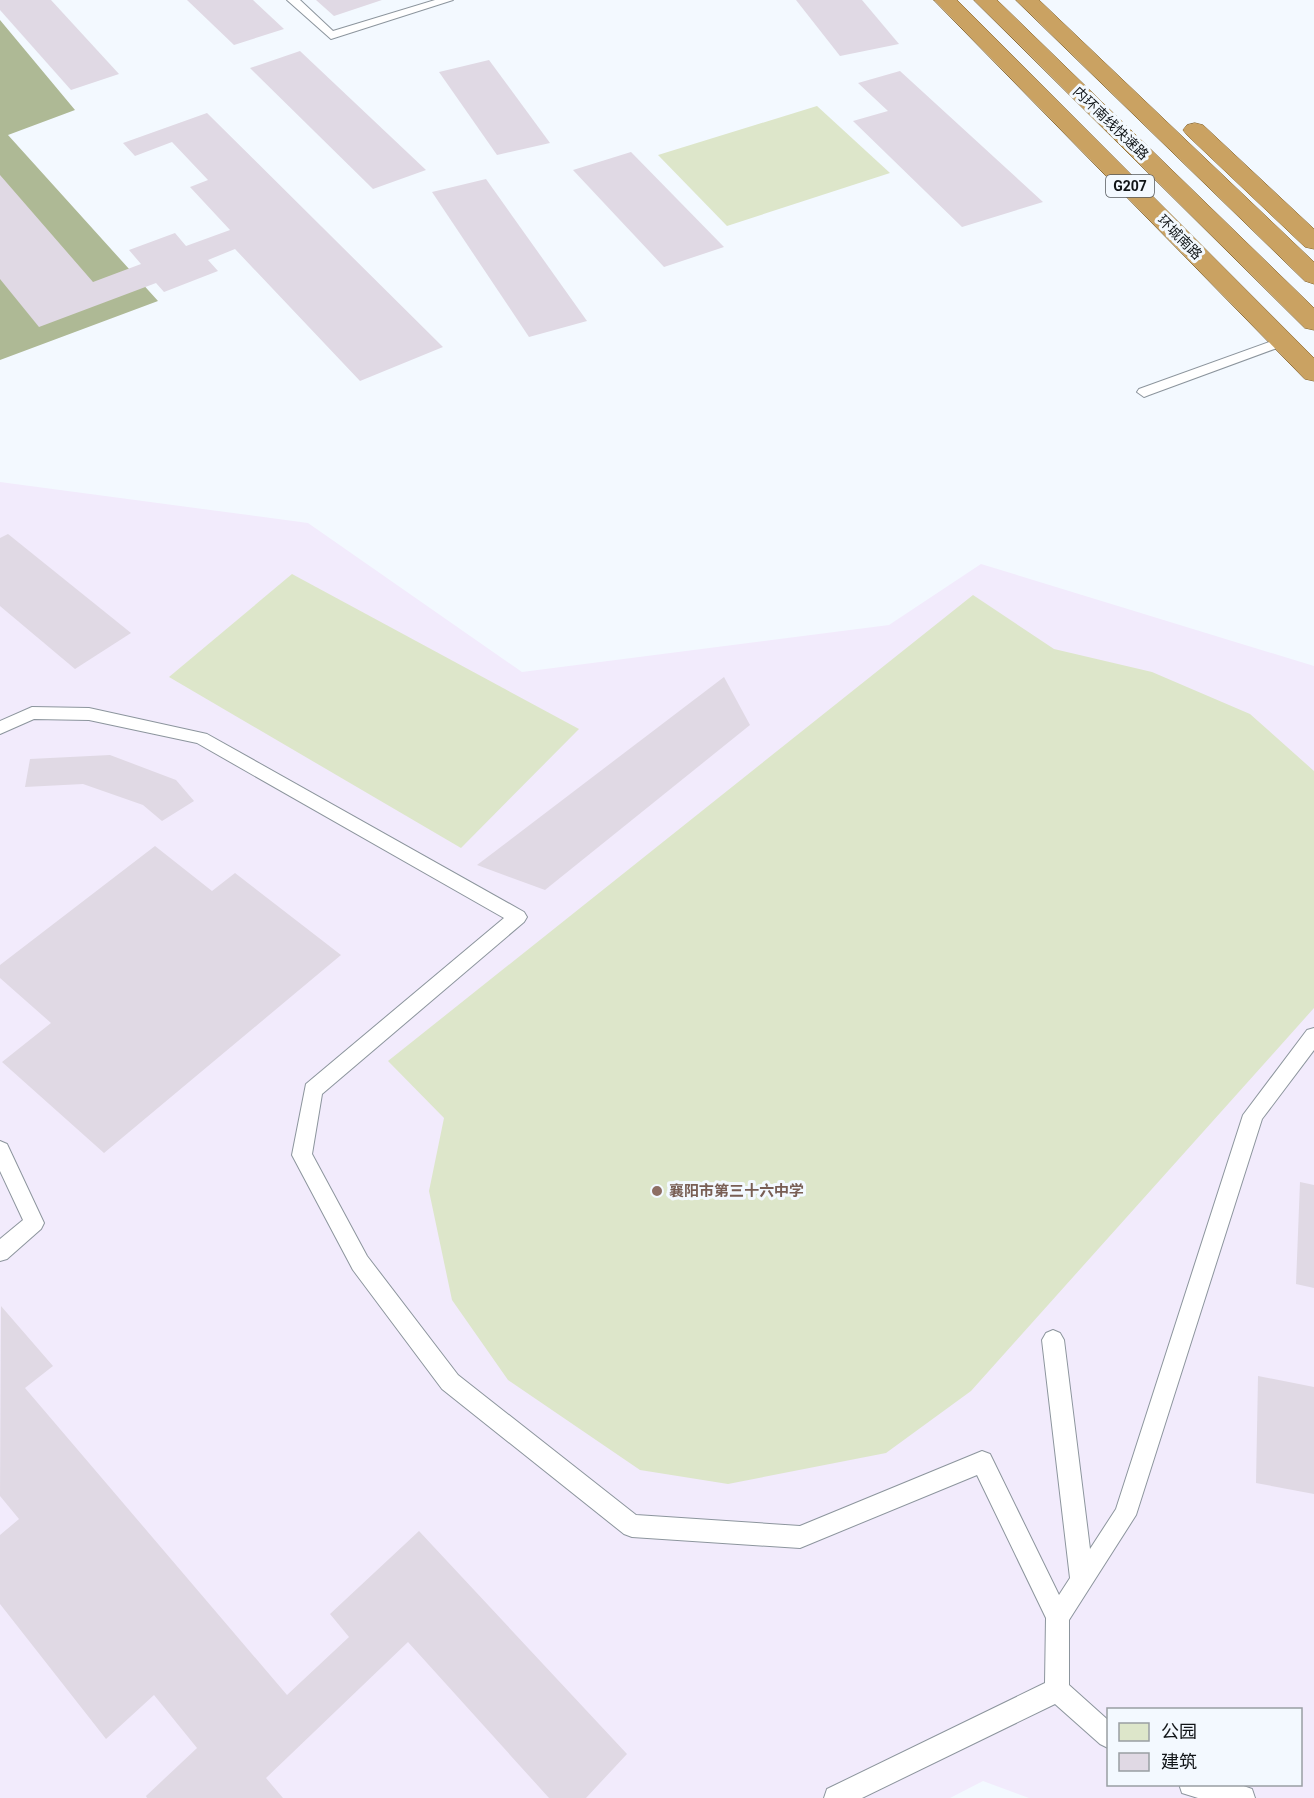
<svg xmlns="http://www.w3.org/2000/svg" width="1314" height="1798" viewBox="0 0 1314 1798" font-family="Roboto,'Noto Sans SC',sans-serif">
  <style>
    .education { fill: #f2ebfc; fill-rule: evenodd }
    .green { fill: #dde6ca }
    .forest { fill: #aeb995 }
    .building { fill: #e0d9e4 }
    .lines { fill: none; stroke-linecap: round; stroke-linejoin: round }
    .service-casing { stroke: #8c959d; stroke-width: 2 }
    .trunk-casing { stroke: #80622e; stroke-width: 1 }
    .service { fill: #fff; fill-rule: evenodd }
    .trunk { fill: #caa262; fill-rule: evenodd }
    .education-dot { fill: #8d6e63; stroke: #f3f9ff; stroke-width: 2 }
    .labels { text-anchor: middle; stroke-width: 6; stroke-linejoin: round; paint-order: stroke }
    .far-street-label { font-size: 14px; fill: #111518; stroke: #f3f9ff }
    .shield { fill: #f3f9ff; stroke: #55595d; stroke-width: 1.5 }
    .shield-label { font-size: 14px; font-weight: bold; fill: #111518 }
    .education-label { font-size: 15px; font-weight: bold; fill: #785e54; stroke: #f3f9ff; text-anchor: start }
  </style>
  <rect width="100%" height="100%" fill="#f3f9ff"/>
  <!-- education -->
  <path class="education" d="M0,482L308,523L522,672L889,625L981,564L1314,666V1798H1029L983,1781L950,1798H0ZM1108,1710H1300V1784H1108Z"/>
  <!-- green -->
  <g class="green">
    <polygon points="817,106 890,173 727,226 658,155"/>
    <polygon points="292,574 579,729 461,848 169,677"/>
    <polygon points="973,595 1054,649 1152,672 1250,714 1314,771 1314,1008 971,1391 886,1453 728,1484 640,1470 508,1380 452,1300 429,1191 444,1118 388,1061"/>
  </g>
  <!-- forest -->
  <polygon class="forest" points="0,20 75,110 8,135 158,301 0,360"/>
  <!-- building -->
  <g class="building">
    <polygon points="0,0 51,0 119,74 71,90 0,10"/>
    <polygon points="187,0 253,0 284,29 234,45"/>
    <polygon points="316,0 382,0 334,16"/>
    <polygon points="796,0 862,0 899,44 840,56"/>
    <polygon points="300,51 426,170 373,189 250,68"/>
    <polygon points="489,60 550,143 497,155 439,72"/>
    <polygon points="900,71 1043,202 962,227 853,121 888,111 858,83"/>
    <polygon points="207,113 443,347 360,381 235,249 208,260 218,271 164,292 156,283 39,327 0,279 0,175 93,282 141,264 129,250 175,233 186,246 230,230 190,187 208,180 172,142 135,156 123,143"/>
    <polygon points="631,152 724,247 664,267 573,170"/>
    <polygon points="486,179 587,321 529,337 432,192"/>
    <polygon points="8,534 131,633 75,669 0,606 0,538"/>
    <polygon points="724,677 750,725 545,890 477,865"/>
    <polygon points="110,755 176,780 194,801 162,821 143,805 83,784 25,787 30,759"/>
    <polygon points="155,846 212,891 235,873 341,955 104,1153 2,1062 51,1023 0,978 0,965"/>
    <polygon points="1300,1182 1314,1185 1314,1288 1296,1284"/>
    <polygon points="1,1306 53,1366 25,1388 287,1695 349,1637 330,1614 419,1531 627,1754 586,1798 549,1798 408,1642 266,1778 283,1798 147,1798 146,1796 197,1748 154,1695 106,1739 0,1604 0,1535 19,1519 0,1496"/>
    <polygon points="1258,1376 1314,1387 1314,1494 1256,1483"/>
  </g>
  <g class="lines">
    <!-- service casing -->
    <g class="service-casing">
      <g id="service">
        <polygon points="287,0 300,0 333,31 435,0 453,0 331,39"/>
        <polygon points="1283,337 1290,341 1288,344 1149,395 1144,397 1137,392 1139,389"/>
        <polygon points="32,707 89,708 207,734 524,912 527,917 524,922 322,1094 312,1154 367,1256 458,1375 636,1515 800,1526 982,1451 990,1454 1059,1595 1070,1578 1042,1340 1046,1333 1053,1330 1060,1333 1064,1340 1090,1549 1116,1509 1243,1115 1307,1030 1314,1028 1314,1050 1262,1119 1136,1515 1069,1620 1069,1685 1108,1720 1108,1748 1100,1744 1055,1704 862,1798 824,1798 827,1789 1045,1683 1046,1618 977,1475 800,1548 632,1537 624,1534 442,1389 353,1270 292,1155 306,1084 504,918 197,743 89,720 34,719 0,734 0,721"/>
        <polygon points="0,1141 7,1144 44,1223 41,1229 7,1259 0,1261 0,1239 23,1220 0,1171"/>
        <polygon points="1179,1784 1238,1784 1252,1789 1255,1798 1198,1798 1182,1793"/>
      </g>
    </g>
    <!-- trunk casing -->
    <g class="trunk-casing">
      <g id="trunk">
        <polygon points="934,0 957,0 1314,358 1314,381 1305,379"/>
        <polygon points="974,0 997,0 1314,308 1314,330 1305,328"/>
        <polygon points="1016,0 1039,0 1314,262 1314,284 1305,281"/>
        <polygon points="1195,123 1203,125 1314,229 1314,249 1305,247 1187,135 1183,130 1187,125"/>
      </g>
    </g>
    <!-- service -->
    <use href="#service" class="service"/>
    <!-- trunk -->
    <use href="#trunk" class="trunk"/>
  </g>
  <!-- markers -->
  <circle class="education-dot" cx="657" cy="1191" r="6"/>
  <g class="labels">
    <!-- far-street labels -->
    <g class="far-street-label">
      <text transform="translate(1111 123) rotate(44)" y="5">内环南线快速路</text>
      <text transform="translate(1180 237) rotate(45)" y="5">环城南路</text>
    </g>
    <!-- shield labels -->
    <rect class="shield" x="1106" y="175" width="48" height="22" rx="4.5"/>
    <g class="shield-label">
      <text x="1130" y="191">G207</text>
    </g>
    <!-- education labels -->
    <g class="education-label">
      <text x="669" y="1196">襄阳市第三十六中学</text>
    </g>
  </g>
  <!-- legend -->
  <rect x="1107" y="1708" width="195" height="78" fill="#f3f9ff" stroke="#999ea3" stroke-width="1.5"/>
  <rect x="1119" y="1723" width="30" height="18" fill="#dde6ca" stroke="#999ea3" stroke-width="1.5"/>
  <text x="1161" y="1738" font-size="18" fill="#111518">公园</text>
  <rect x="1119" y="1753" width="30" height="18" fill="#e0d9e4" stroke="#999ea3" stroke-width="1.5"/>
  <text x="1161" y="1768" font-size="18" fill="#111518">建筑</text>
</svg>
